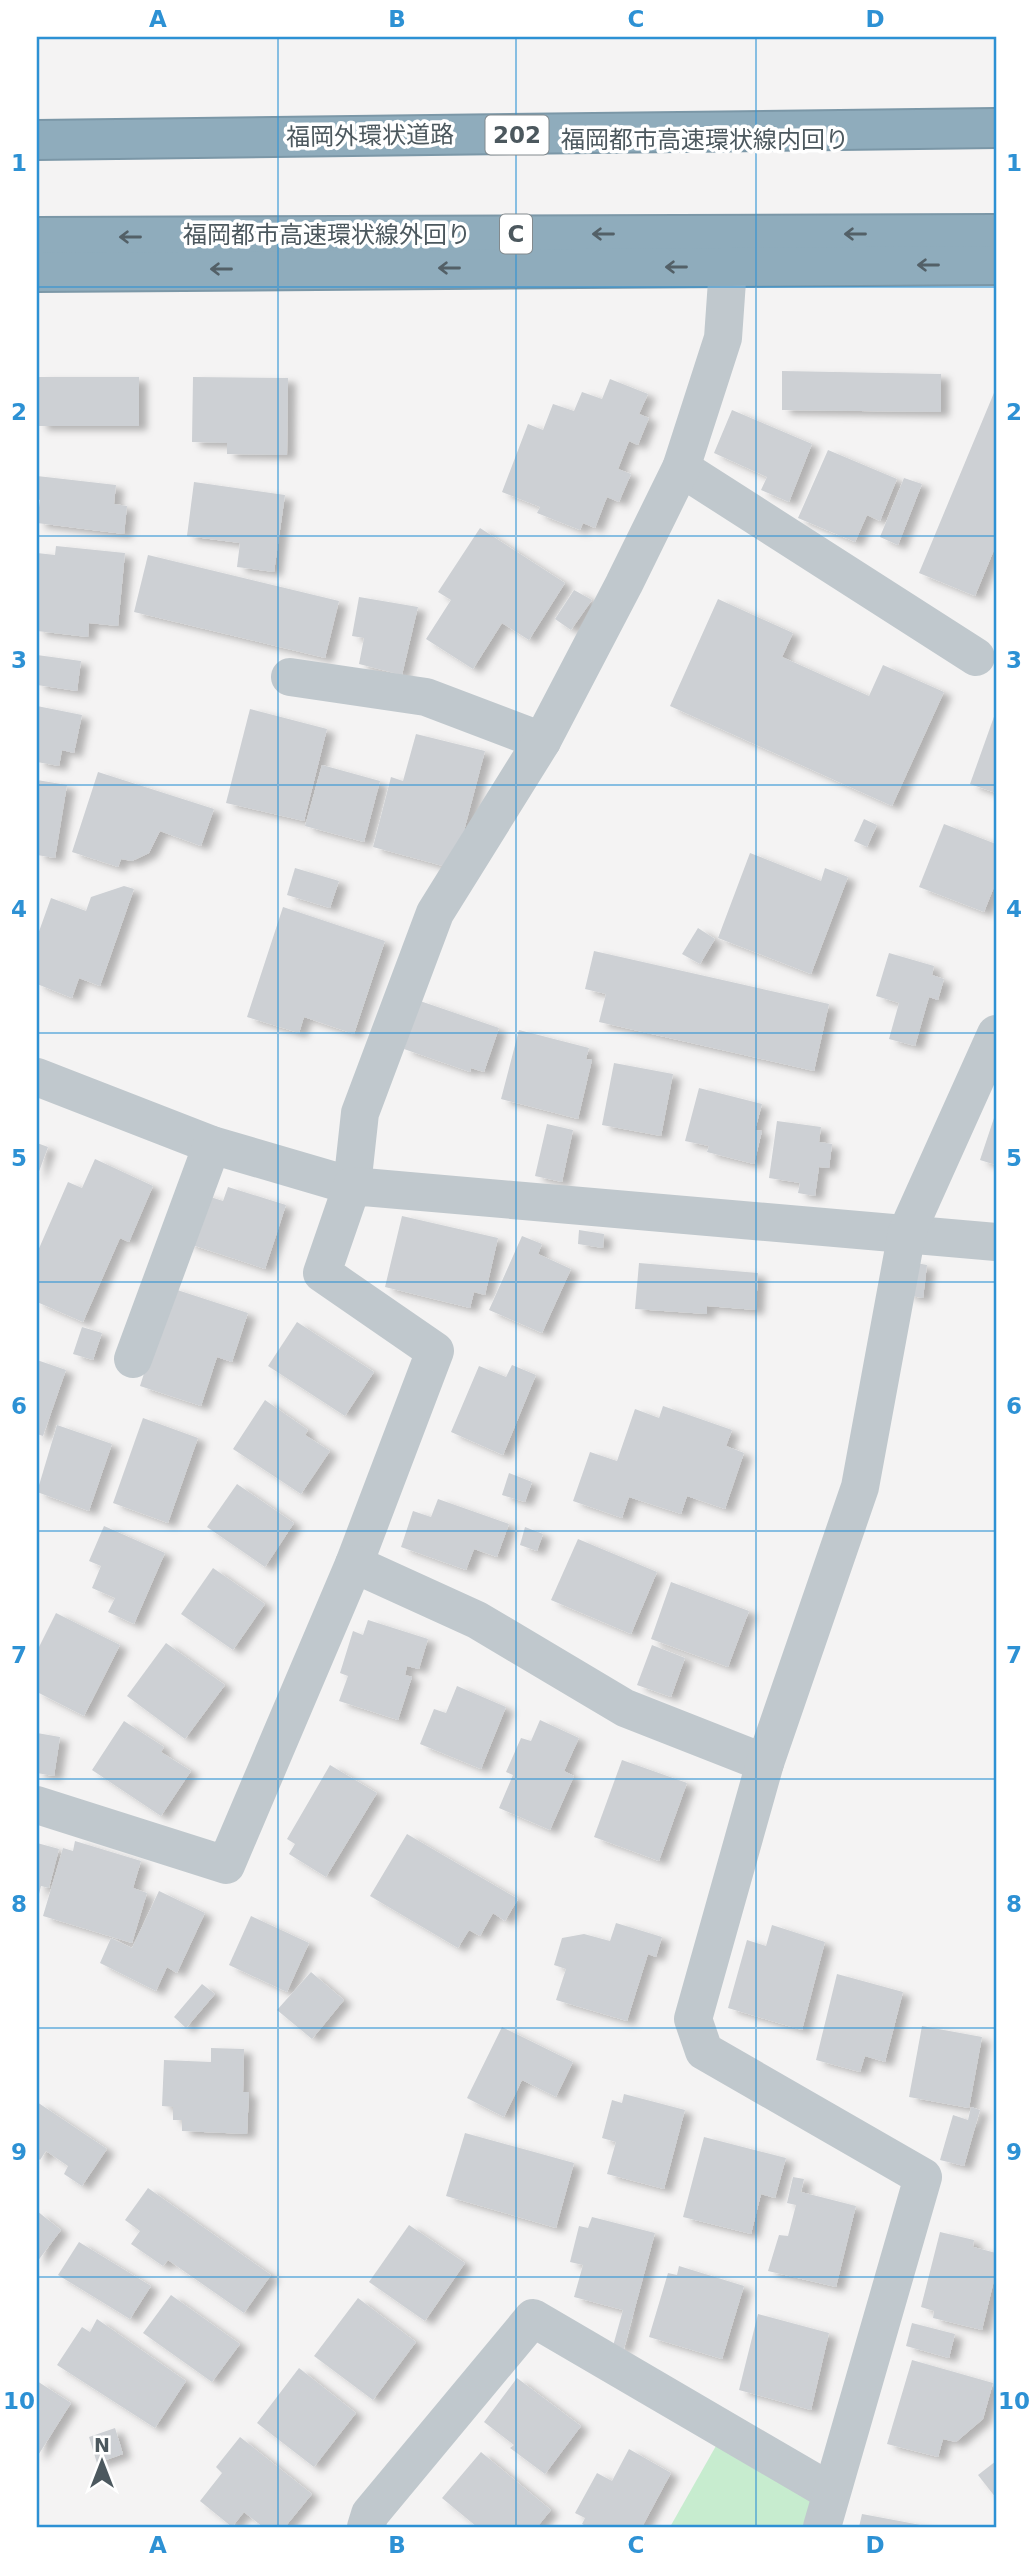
<svg xmlns="http://www.w3.org/2000/svg" width="1033" height="2564" viewBox="0 0 1033 2564" font-family="'DejaVu Sans','Noto Sans JP',sans-serif">
  <style>
    .green { fill: #c7eccf }
    .building { fill: #cdd0d4; filter: url(#shadow) }
    .lines { fill: none; stroke-linecap: round; stroke-linejoin: round }
    .highway-casing { stroke: #7b97a7; stroke-width: 42 }
    .street { stroke: #c0c8cd; stroke-width: 38 }
    .highway { stroke: #8facbc; stroke-width: 38 }
    .oneway { stroke: #536067 }
    .grid { fill: none; stroke: #2d91d4; stroke-width: 2; stroke-opacity: 0.55 }
    .labels { text-anchor: middle; stroke-width: 7; stroke-linejoin: round; paint-order: stroke }
    .shield { fill: #fff; stroke: #828a8e; stroke-width: 2 }
    .shield-label { font-size: 23px; font-weight: bold; fill: #4c585e }
    .street-label { font-size: 24px; fill: #4c585e; stroke: #fff }
    .neatline { fill: none; stroke: #2d91d4; stroke-width: 2.5 }
    .grid-label { font-size: 23px; text-anchor: middle; font-weight: bold; fill: #2d91d4 }
  </style>
  <defs>
    <filter id="shadow"><feDropShadow dx="8" dy="4.5" stdDeviation="3.5" flood-color="#0004"/></filter>
  </defs>
  <rect width="100%" height="100%" fill="#f4f3f3"/>
  <!-- green -->
  <polygon class="green" points="725,2430 831,2492 822,2527 670,2527"/>
  <!-- building -->
  <g class="building">
    <polygon points="782,371 941,374 941,412 782,410"/>
    <rect x="39" y="377" width="100" height="49"/>
    <polygon points="193,377 288,378 287,455 227,454 227,443 192,442"/>
    <polygon points="610,379 648,394 639,414 649,418 638,445 629,441 618,469 631,474 619,502 607,497 595,528 583,523 580,530 537,513 540,507 502,492 528,424 543,430 553,404 574,411 582,392 602,399"/>
    <polygon points="996,388 996,545 975,596 919,573"/>
    <polygon points="732,410 812,444 789,502 761,490 767,477 714,453"/>
    <polygon points="828,450 897,479 880,521 867,515 855,542 798,518"/>
    <polygon points="37,476 116,485 114,504 127,506 124,534 37,523 40,500 37,499"/>
    <polygon points="904,478 922,484 898,545 880,537"/>
    <polygon points="194,482 285,495 274,572 237,567 240,543 187,536"/>
    <polygon points="480,528 565,583 529,640 502,623 473,669 426,639 451,600 438,592"/>
    <polygon points="56,546 125,553 118,626 89,623 88,637 37,631 37,553 55,555"/>
    <polygon points="148,555 339,601 325,658 134,612"/>
    <polygon points="574,590 592,600 571,630 555,619"/>
    <polygon points="359,597 418,607 402,675 359,664 364,638 352,636"/>
    <polygon points="718,599 793,633 782,657 869,696 883,665 944,692 892,806 670,706"/>
    <polygon points="37,655 81,661 77,691 37,685"/>
    <polygon points="37,706 82,715 74,753 62,750 59,766 37,762"/>
    <polygon points="250,709 327,729 304,821 226,803"/>
    <polygon points="996,711 996,793 970,784"/>
    <polygon points="416,734 485,751 454,869 373,847 391,777 403,781"/>
    <polygon points="322,765 380,781 364,842 305,826"/>
    <polygon points="98,772 214,809 201,846 160,831 149,853 132,861 121,859 118,867 72,852"/>
    <polygon points="37,780 67,785 55,858 37,855"/>
    <polygon points="864,819 877,825 867,847 854,841"/>
    <polygon points="944,824 996,844 996,882 984,912 919,887"/>
    <polygon points="750,853 821,881 825,868 848,877 811,974 718,938"/>
    <polygon points="295,868 339,881 330,908 287,895"/>
    <polygon points="124,886 134,889 100,986 79,978 72,998 37,984 37,937 51,898 86,911 91,897"/>
    <polygon points="283,907 385,941 354,1034 304,1017 299,1033 247,1017"/>
    <polygon points="698,928 715,939 700,964 682,954"/>
    <polygon points="594,951 829,1004 814,1071 599,1022 606,994 585,989"/>
    <polygon points="889,953 934,966 932,975 944,979 938,1000 929,997 915,1046 889,1039 899,1003 876,996"/>
    <polygon points="420,1001 499,1028 484,1072 471,1068 470,1072 404,1049"/>
    <polygon points="519,1030 589,1048 586,1059 592,1060 578,1119 501,1099"/>
    <polygon points="614,1063 673,1074 661,1136 602,1125"/>
    <polygon points="699,1088 762,1104 755,1130 762,1131 754,1164 707,1152 709,1146 685,1141"/>
    <polygon points="996,1112 996,1165 980,1160"/>
    <polygon points="777,1121 821,1127 819,1142 832,1144 829,1168 819,1167 815,1196 798,1193 800,1183 769,1178"/>
    <polygon points="547,1124 573,1130 562,1182 535,1176"/>
    <polygon points="37,1143 48,1147 37,1177"/>
    <polygon points="95,1159 153,1186 129,1242 120,1238 83,1322 37,1302 37,1253 68,1182 82,1188"/>
    <polygon points="228,1187 286,1205 265,1269 186,1243 201,1194 223,1201"/>
    <polygon points="402,1216 498,1238 485,1295 474,1292 470,1308 385,1287"/>
    <polygon points="579,1230 604,1234 603,1248 578,1244"/>
    <polygon points="522,1236 542,1244 538,1254 571,1269 542,1333 489,1310"/>
    <polygon points="911,1262 927,1265 923,1298 906,1295"/>
    <polygon points="639,1263 758,1273 756,1310 707,1306 707,1314 635,1309"/>
    <polygon points="171,1288 248,1313 232,1362 217,1357 201,1406 140,1386"/>
    <polygon points="297,1322 374,1372 345,1416 268,1366"/>
    <polygon points="82,1327 102,1333 93,1360 73,1354"/>
    <polygon points="37,1360 66,1370 43,1436 37,1434"/>
    <polygon points="512,1365 536,1375 503,1455 451,1432 479,1366 506,1377"/>
    <polygon points="265,1400 308,1430 305,1435 330,1451 301,1494 233,1449"/>
    <polygon points="663,1406 732,1430 726,1446 744,1453 725,1509 687,1496 681,1514 629,1497 622,1518 573,1501 590,1452 617,1461 635,1409 659,1418"/>
    <polygon points="143,1418 198,1438 168,1523 113,1503"/>
    <polygon points="57,1425 112,1444 89,1511 37,1492"/>
    <polygon points="509,1473 532,1482 525,1502 502,1495"/>
    <polygon points="237,1484 294,1523 265,1567 207,1527"/>
    <polygon points="438,1499 509,1524 497,1557 474,1549 466,1570 401,1547 413,1511 431,1517"/>
    <polygon points="104,1526 165,1553 134,1624 108,1612 115,1598 92,1588 101,1566 89,1561"/>
    <polygon points="525,1527 543,1534 537,1551 520,1545"/>
    <polygon points="578,1539 657,1572 631,1634 551,1600"/>
    <polygon points="213,1568 265,1604 233,1650 181,1614"/>
    <polygon points="671,1582 749,1611 728,1667 651,1639"/>
    <polygon points="56,1613 120,1645 84,1716 37,1692 37,1651"/>
    <polygon points="368,1620 428,1639 419,1669 407,1666 405,1675 412,1677 398,1720 339,1701 348,1676 340,1673 353,1631 363,1635"/>
    <polygon points="166,1643 225,1685 185,1739 127,1696"/>
    <polygon points="652,1645 685,1658 671,1697 637,1685"/>
    <polygon points="457,1686 506,1707 481,1769 420,1744 434,1709 446,1713"/>
    <polygon points="540,1720 579,1738 564,1771 574,1776 550,1830 499,1808 513,1775 506,1772 521,1738 531,1741"/>
    <polygon points="124,1721 164,1747 161,1752 191,1771 161,1816 92,1770"/>
    <polygon points="37,1733 60,1737 54,1776 37,1773"/>
    <polygon points="622,1760 687,1783 659,1861 594,1837"/>
    <polygon points="330,1765 377,1793 326,1877 289,1854 295,1844 287,1839"/>
    <polygon points="407,1834 518,1899 505,1921 493,1913 480,1936 469,1930 458,1948 370,1896"/>
    <polygon points="75,1841 141,1861 133,1888 147,1893 132,1943 43,1916 63,1848 73,1851"/>
    <polygon points="37,1843 59,1849 49,1888 41,1886 38,1898"/>
    <polygon points="159,1891 205,1913 177,1973 167,1967 156,1991 100,1963 111,1938 132,1948"/>
    <polygon points="251,1916 309,1943 287,1992 229,1965"/>
    <polygon points="616,1923 662,1937 656,1957 648,1954 627,2021 556,2000 566,1969 554,1965 562,1938 584,1934 610,1941"/>
    <polygon points="772,1925 825,1942 802,2030 728,2008 747,1940 766,1946"/>
    <polygon points="311,1972 344,2000 312,2039 277,2010"/>
    <polygon points="837,1974 903,1992 885,2062 865,2056 860,2072 816,2060"/>
    <polygon points="202,1984 215,1994 186,2028 174,2017"/>
    <polygon points="922,2026 982,2037 969,2108 909,2097"/>
    <polygon points="502,2027 573,2062 556,2097 522,2080 504,2117 467,2098"/>
    <polygon points="211,2048 244,2049 243,2092 249,2092 247,2134 182,2131 182,2120 173,2120 173,2107 162,2106 164,2060 211,2062"/>
    <polygon points="624,2094 685,2110 664,2189 607,2174 616,2142 602,2138 612,2100 622,2103"/>
    <polygon points="37,2102 107,2149 82,2186 64,2174 68,2166 46,2151 40,2160 37,2157"/>
    <polygon points="971,2107 980,2110 964,2166 940,2160 953,2115 968,2120"/>
    <polygon points="465,2133 574,2163 556,2228 446,2196"/>
    <polygon points="704,2137 786,2158 775,2198 761,2194 751,2234 683,2217"/>
    <polygon points="793,2177 804,2179 801,2192 856,2206 836,2287 768,2271 779,2235 788,2236 796,2205 787,2203"/>
    <polygon points="148,2188 271,2275 244,2313 168,2260 163,2266 131,2244 140,2231 125,2220"/>
    <polygon points="37,2211 61,2230 37,2262"/>
    <polygon points="592,2217 655,2233 624,2349 613,2346 623,2310 574,2297 583,2265 570,2262 579,2226 588,2228"/>
    <polygon points="409,2225 465,2263 425,2321 369,2282"/>
    <polygon points="940,2232 974,2240 973,2247 996,2253 996,2272 982,2330 933,2318 934,2311 921,2307"/>
    <polygon points="79,2242 151,2286 130,2319 58,2275"/>
    <polygon points="679,2266 744,2286 722,2359 649,2337 668,2273 677,2275"/>
    <polygon points="171,2295 240,2344 212,2382 143,2333"/>
    <polygon points="358,2298 416,2342 373,2400 314,2356"/>
    <polygon points="758,2314 829,2333 811,2410 739,2390"/>
    <polygon points="97,2319 186,2381 155,2428 57,2365 82,2327 90,2332"/>
    <polygon points="912,2323 955,2334 949,2358 906,2346"/>
    <polygon points="912,2360 993,2383 983,2419 956,2442 943,2439 938,2457 887,2444"/>
    <polygon points="299,2368 356,2413 314,2467 257,2423"/>
    <polygon points="517,2378 581,2426 545,2474 510,2448 514,2445 484,2422"/>
    <polygon points="37,2381 71,2403 37,2457"/>
    <polygon points="115,2428 123,2454 97,2463 89,2437"/>
    <polygon points="240,2437 312,2494 285,2527 263,2527 244,2512 232,2527 200,2501 222,2473 216,2467"/>
    <polygon points="629,2449 671,2473 642,2527 588,2527 582,2524 585,2518 575,2513 597,2473 612,2481"/>
    <polygon points="481,2452 551,2510 537,2527 477,2527 442,2498"/>
    <polygon points="996,2461 996,2498 978,2475"/>
    <polygon points="862,2514 926,2526 926,2527 859,2527"/>
  </g>
  <g class="lines">
    <!-- highway casing -->
    <g class="highway-casing">
      <g id="highway">
        <polyline points="37,140 996,128"/>
        <polyline points="37,237 996,234"/>
        <polyline points="37,272 996,265"/>
      </g>
    </g>
    <!-- street -->
    <g class="street">
      <polyline points="681,468 976,657"/>
      <polyline points="290,677 426,697 542,741"/>
      <polyline points="37,1077 212,1145 352,1186 360,1113 435,913 542,741 624,584 681,468 723,338 728,267"/>
      <polyline points="133,1359 212,1145"/>
      <polyline points="354,1564 435,1351 322,1273 352,1186 996,1242"/>
      <polyline points="37,1805 226,1865 354,1564 477,1620 625,1708 765,1763"/>
      <polyline points="366,2527 370,2514 533,2318 831,2492"/>
      <polyline points="822,2527 923,2177 704,2051 693,2019 765,1763 860,1487 907,1232 996,1034"/>
    </g>
    <!-- highway -->
    <use href="#highway" class="highway"/>
  </g>
  <!-- one-way arrows -->
  <defs><path id="oneway-shaft" d="M-6 0H5M1.5-3L5.5 0L1.5 3" fill="none" stroke-width="1.6" stroke-linecap="round" stroke-linejoin="round" transform="scale(1.75)"/></defs>
  <g class="oneway">
    <use href="#oneway-shaft" transform="translate(603 234) rotate(180)"/>
    <use href="#oneway-shaft" transform="translate(855 234) rotate(180)"/>
    <use href="#oneway-shaft" transform="translate(130 237) rotate(180)"/>
    <use href="#oneway-shaft" transform="translate(928 265) rotate(180)"/>
    <use href="#oneway-shaft" transform="translate(676 267) rotate(180)"/>
    <use href="#oneway-shaft" transform="translate(449 268) rotate(180)"/>
    <use href="#oneway-shaft" transform="translate(221 269) rotate(180)"/>
  </g>
  <!-- grid -->
  <path class="grid" d="M278,37V2527M516,37V2527M756,37V2527M37,287H996M37,536H996M37,785H996M37,1033H996M37,1282H996M37,1531H996M37,1779H996M37,2028H996M37,2277H996"/>
  <g class="labels">
    <!-- shield labels -->
    <g class="shield">
      <rect x="485.5" y="115.5" width="63" height="39" rx="5"/>
      <rect x="500" y="214.5" width="32" height="39" rx="5"/>
    </g>
    <g class="shield-label">
      <text x="517" y="143">202</text>
      <text x="516" y="242">C</text>
    </g>
    <!-- street labels -->
    <g class="street-label">
      <text transform="translate(370 136) rotate(-1)" y="8">福岡外環状道路</text>
      <text x="705" y="148">福岡都市高速環状線内回り</text>
      <text x="327" y="243">福岡都市高速環状線外回り</text>
    </g>
  </g>
  <!-- border -->
  <rect width="1033" height="2564" fill="none" stroke="#ffffff" stroke-width="77"/>
  <!-- north arrow -->
  <g transform="translate(102 2462)" stroke="#ffffff" stroke-width="5" paint-order="stroke">
  <path d="M0-5L12 26L0 18L-12 26Z" fill="#4c585e"/>
  <text y="-10" font-size="19" font-weight="bold" text-anchor="middle" fill="#4c585e">N</text>
  </g>
  <rect x="38" y="38" width="957" height="2488" class="neatline"/>
  <g class="grid-label">
    <text x="158" y="27">A</text>
    <text x="397" y="27">B</text>
    <text x="636" y="27">C</text>
    <text x="875" y="27">D</text>
    <text x="19" y="171">1</text>
    <text x="1014" y="171">1</text>
    <text x="19" y="420">2</text>
    <text x="1014" y="420">2</text>
    <text x="19" y="668">3</text>
    <text x="1014" y="668">3</text>
    <text x="19" y="917">4</text>
    <text x="1014" y="917">4</text>
    <text x="19" y="1166">5</text>
    <text x="1014" y="1166">5</text>
    <text x="19" y="1414">6</text>
    <text x="1014" y="1414">6</text>
    <text x="19" y="1663">7</text>
    <text x="1014" y="1663">7</text>
    <text x="19" y="1912">8</text>
    <text x="1014" y="1912">8</text>
    <text x="19" y="2160">9</text>
    <text x="1014" y="2160">9</text>
    <text x="19" y="2409">10</text>
    <text x="1014" y="2409">10</text>
    <text x="158" y="2553">A</text>
    <text x="397" y="2553">B</text>
    <text x="636" y="2553">C</text>
    <text x="875" y="2553">D</text>
  </g>
</svg>
